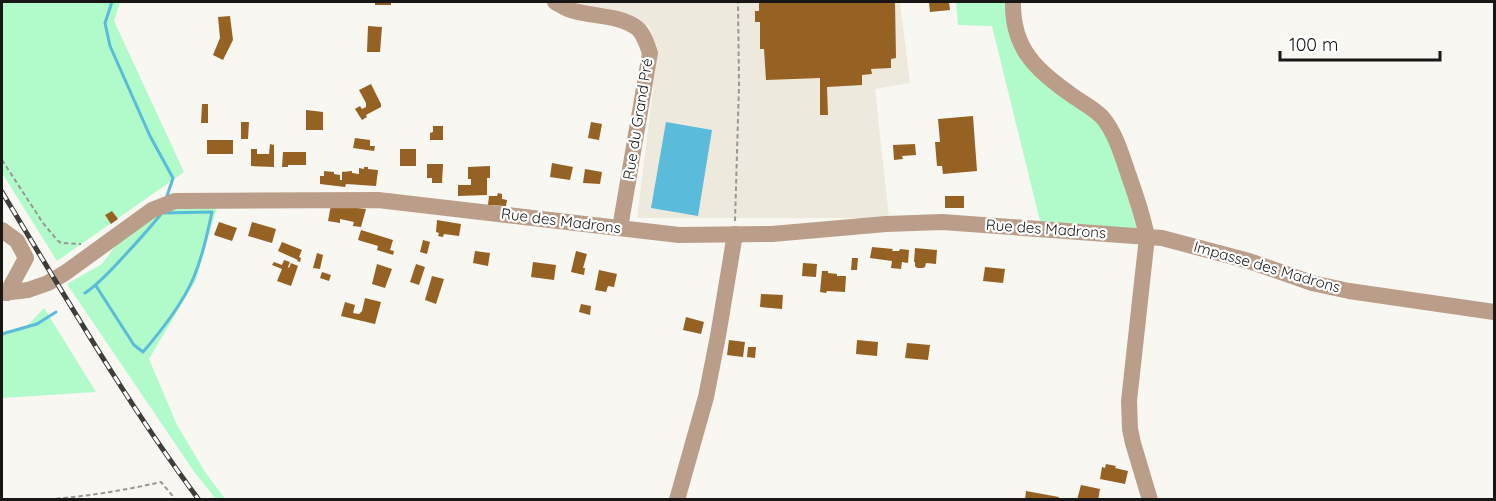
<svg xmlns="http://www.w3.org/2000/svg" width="1496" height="501" viewBox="0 0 1496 501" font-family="Quicksand,sans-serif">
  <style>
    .built { fill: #eee9dd }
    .green { fill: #b1faca }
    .water { fill: #5abbda }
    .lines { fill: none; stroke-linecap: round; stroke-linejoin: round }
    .stream { stroke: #5abbda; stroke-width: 3 }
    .building { fill: #956224 }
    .path { stroke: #989794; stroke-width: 2; stroke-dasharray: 4.5 3; stroke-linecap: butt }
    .minor { stroke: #bb9e89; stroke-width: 16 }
    .rail-casing { stroke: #3e3d3b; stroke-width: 5 }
    .rail { stroke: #fff; stroke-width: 3; stroke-dasharray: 9; stroke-linecap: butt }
    .labels { text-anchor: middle; stroke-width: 4.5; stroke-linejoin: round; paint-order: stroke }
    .street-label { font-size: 15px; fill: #181716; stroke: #fff }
  </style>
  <rect width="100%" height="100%" fill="#f8f7f1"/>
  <!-- built -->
  <polygon class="built" points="576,2 900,2 910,83 875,89 889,218 637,218 658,49 649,26"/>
  <!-- green -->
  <g class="green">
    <polygon points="2,2 120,2 114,21 184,172 57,261 2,173"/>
    <polygon points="956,2 1009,2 1012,33 1100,122 1115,148 1137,230 1040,221 992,26 958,25"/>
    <polygon points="171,207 217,207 196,280 149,359 177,425 205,472 225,499 216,499 195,473 67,284 102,264 125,233"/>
    <polygon points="44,308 96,392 2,398 2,332 28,325"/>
  </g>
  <!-- water -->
  <polygon class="water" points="666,122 712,130 698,216 651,208"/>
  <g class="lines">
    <!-- stream -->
    <g class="stream">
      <polyline points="112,2 105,23 110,46 150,136 173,178 166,199"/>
      <path d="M96,286L134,345L143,352C162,330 181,306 193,279C202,258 207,235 212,212L163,213"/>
      <path d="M85,293C101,282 113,268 126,254C138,241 150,228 161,214"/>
      <polyline points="2,334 37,324 56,312"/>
    </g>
  </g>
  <!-- building -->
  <g class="building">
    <rect x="375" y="2" width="16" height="3"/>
    <polygon points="759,2 895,2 896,58 891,59 891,68 871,69 872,74 862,75 862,85 827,87 828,115 820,115 820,78 766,80 764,49 760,49 760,22 755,22 755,11 759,11"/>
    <polygon points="929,2 949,2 950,10 930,12"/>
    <polygon points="230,16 233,40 223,60 213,55 220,38 218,17"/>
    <polygon points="368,26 382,27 380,52 367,52"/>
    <polygon points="371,84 381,104 381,107 366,115 367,117 362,120 355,109 360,106 362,109 366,107 366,103 359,90"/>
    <polygon points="202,104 208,104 208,123 201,123"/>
    <polygon points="306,110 323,112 323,130 306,130"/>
    <polygon points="973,116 977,171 943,174 942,166 937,166 935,142 940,142 938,119"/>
    <polygon points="241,122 249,122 248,139 241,139"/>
    <polygon points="591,122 602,124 599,140 588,138"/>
    <polygon points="433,126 443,126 443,140 430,140 430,133 433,132"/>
    <polygon points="355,138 370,140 370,146 375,146 374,151 353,148"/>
    <rect x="207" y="140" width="26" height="14"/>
    <polygon points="270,144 274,145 274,167 251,166 251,149 257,149 257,154 269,154"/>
    <polygon points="915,144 916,155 902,156 903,159 894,160 893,145"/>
    <rect x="400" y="149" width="16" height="17"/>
    <polygon points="283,152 306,152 306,165 288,165 288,167 282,167"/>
    <polygon points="552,163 573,167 570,180 550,177"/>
    <polygon points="427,164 443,164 442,183 432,183 432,178 427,178"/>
    <polygon points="490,166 490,178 487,178 487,195 458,196 458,185 471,185 471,179 468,179 468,167"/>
    <polygon points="364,167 368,167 368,169 378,170 376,186 346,184 345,187 320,184 320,176 324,176 324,171 334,172 334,174 340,175 340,180 342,180 342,172 352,171 352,173 359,174 359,168 364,169"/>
    <polygon points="585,169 602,172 600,184 583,183"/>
    <polygon points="498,193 502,194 502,199 507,200 506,206 488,205 489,196 497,196"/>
    <rect x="945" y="196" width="19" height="12"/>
    <polygon points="331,205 366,209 361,227 353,226 354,222 340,219 340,223 328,221"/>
    <polygon points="112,211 118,219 111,224 105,215"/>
    <polygon points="437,220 461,224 459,236 444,234 443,237 438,236 439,233 436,232"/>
    <polygon points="219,222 237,228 232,241 214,235"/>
    <polygon points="252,222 276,229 272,243 248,236"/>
    <polygon points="361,230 393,240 390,250 394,251 393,255 377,250 378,246 358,240"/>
    <polygon points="423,240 430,242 427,254 420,252"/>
    <polygon points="282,242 302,250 299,257 301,258 300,262 297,261 298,260 278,251"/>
    <polygon points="872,247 893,249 892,251 899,251 900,249 909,250 908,263 902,262 901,269 891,268 892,261 870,258"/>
    <polygon points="915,248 937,250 936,264 926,263 925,267 923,268 917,268 915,266 915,262 914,262"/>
    <polygon points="475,251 490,253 488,266 473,263"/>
    <polygon points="576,251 587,254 583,268 585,268 584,275 571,272"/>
    <polygon points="317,253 323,255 320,269 313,268"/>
    <polygon points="852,258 858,258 857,270 851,270"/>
    <polygon points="284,260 290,262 288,267 289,268 291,263 298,266 291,286 277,281 282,269 272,265 274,262 282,265"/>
    <polygon points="533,262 556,265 554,280 531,277"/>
    <polygon points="803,263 817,264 816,277 802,276"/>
    <polygon points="377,264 392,269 385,288 372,284"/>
    <polygon points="416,264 425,267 419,285 410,282"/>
    <polygon points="985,267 1005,269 1003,283 983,281"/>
    <polygon points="599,270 617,274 614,287 608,286 606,292 595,290"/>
    <polygon points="822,271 828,271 828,273 837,274 837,276 846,276 845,292 827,291 826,293 820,292"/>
    <polygon points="322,272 331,275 329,281 320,278"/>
    <polygon points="432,276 444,279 436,304 425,300"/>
    <polygon points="761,294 783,295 782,309 760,307"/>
    <polygon points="365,298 381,302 375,324 341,316 345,302 355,305 353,313 359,314 362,311"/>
    <polygon points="581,304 591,306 590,315 579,312"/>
    <polygon points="686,317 704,322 701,334 683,330"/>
    <polygon points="729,340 745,342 743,357 727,355"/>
    <polygon points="857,340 878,342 877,356 856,354"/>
    <polygon points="907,343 930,345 928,360 905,358"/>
    <polygon points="748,347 756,347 755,358 747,357"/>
    <polygon points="1106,464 1116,466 1115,468 1128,471 1125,484 1100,479 1102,467 1105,468"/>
    <polygon points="1081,485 1100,489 1098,500 1077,500"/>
    <polygon points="1026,491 1059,497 1058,500 1025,500"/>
  </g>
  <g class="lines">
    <!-- path -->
    <g class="path">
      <polyline points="2,160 43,223 57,240 61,243 81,244"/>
      <polyline points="735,221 739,85 738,2"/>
      <path d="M41,500C82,497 122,491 161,482L176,500"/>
    </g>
    <!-- minor -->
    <g class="minor">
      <path d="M555,2C559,4 563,7 568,9C588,17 619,14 637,28C644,34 647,44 650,53L620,228"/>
      <path d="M1013,2C1012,49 1037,71 1073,96C1083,103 1095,109 1103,118C1116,134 1122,156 1129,176C1136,196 1143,216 1147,237L1129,401L1130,429L1133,443L1150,500"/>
      <polyline points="2,230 17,241 26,258 7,293"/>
      <polyline points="2,293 28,290 48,283 65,273 152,210 175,201 378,200 679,235 772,234 886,224 942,222 1162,238 1249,261 1312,283 1349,291 1494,312"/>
      <polyline points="677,500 706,397 718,336 735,234"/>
    </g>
    <!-- rail casing -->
    <g class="rail-casing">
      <path id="rail" d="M2,192C65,296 126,402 199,500"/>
    </g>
    <!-- rail -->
    <use href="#rail" class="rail"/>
  </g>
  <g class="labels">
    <!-- street labels -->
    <g class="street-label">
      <text transform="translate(638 119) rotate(-81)" y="5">Rue du Grand Pré</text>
      <text transform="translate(561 221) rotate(7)" y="5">Rue des Madrons</text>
      <text transform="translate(1046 229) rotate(4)" y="5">Rue des Madrons</text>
      <text transform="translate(1267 267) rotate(16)" y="5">Impasse des Madrons</text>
    </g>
  </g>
  <!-- border -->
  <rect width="1496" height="501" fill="none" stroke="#181716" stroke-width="6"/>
  <!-- scale -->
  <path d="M1280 51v9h160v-9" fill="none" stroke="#181716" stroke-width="3"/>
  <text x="1289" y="51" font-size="18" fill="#181716" stroke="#ffffff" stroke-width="4.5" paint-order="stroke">100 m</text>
</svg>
